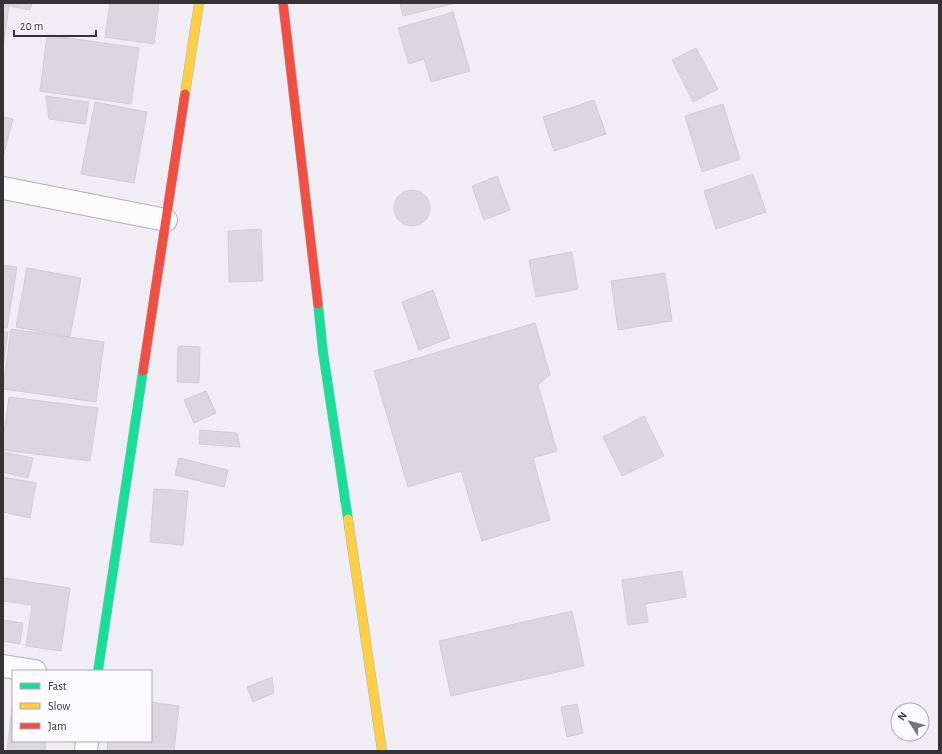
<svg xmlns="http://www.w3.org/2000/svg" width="942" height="754" viewBox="0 0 942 754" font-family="'Alegreya Sans',sans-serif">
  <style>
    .building { fill: #dad7df; stroke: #d0cfd3 }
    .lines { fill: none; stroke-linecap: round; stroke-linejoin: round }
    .street-casing { stroke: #b1b0b4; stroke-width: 24 }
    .fast-casing { stroke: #b1b0b4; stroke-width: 10 }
    .slow-casing { stroke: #b1b0b4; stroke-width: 10 }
    .jam-casing { stroke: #b1b0b4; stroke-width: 10 }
    .street { stroke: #fdfcfd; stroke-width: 22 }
    .fast { stroke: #16e098; stroke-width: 9 }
    .slow { stroke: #ffcf43; stroke-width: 9 }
    .jam { stroke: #f24e42; stroke-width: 9 }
  </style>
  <rect width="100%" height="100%" fill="#f0eef4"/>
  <!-- building -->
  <g class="building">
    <polygon points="3,3 32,3 30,10 3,5"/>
    <polygon points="110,3 159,3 154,44 105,37"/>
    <polygon points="400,3 456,3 403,16"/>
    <polygon points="3,5 9,6 3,47"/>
    <polygon points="453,12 470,71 431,82 424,59 409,64 398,28"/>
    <polygon points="47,35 139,48 131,104 40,91"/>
    <polygon points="696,48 718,89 693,102 672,60"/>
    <polygon points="46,96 89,102 85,124 49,119"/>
    <polygon points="594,100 606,134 554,151 543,117"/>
    <polygon points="95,102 147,112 134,183 81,174"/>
    <polygon points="723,104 740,159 702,172 685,116"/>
    <polygon points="3,117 13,119 3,157"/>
    <polygon points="753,174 766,212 716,229 704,191"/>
    <polygon points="497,176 510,210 484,220 472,186"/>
    <circle cx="412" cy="208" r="18"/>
    <polygon points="261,229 263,281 229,282 228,231"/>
    <polygon points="572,252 578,289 536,297 529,260"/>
    <polygon points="3,265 17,267 7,328 3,328"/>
    <polygon points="27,268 81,278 70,337 16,327"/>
    <polygon points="665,273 672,321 618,330 611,281"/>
    <polygon points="433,290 450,338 419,350 402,302"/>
    <polygon points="535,323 550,374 538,385 557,451 533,458 550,520 482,541 461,471 408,487 374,371"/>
    <polygon points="11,329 104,342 96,402 3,389"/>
    <polygon points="3,332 8,332 3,367"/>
    <polygon points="178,346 200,347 199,383 177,382"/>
    <polygon points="206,391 216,413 194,423 184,400"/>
    <polygon points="9,397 98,408 90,461 3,450 3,439"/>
    <polygon points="644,416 664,456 622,476 603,437"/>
    <polygon points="200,430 237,433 240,447 199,444"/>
    <polygon points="3,452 33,458 28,478 3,472"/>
    <polygon points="179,458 228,470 224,487 175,475"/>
    <polygon points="3,477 36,483 30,518 3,512"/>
    <polygon points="154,489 188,491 183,545 150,542"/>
    <polygon points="682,571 686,597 645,604 648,622 628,625 622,580"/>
    <polygon points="3,578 70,588 61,651 26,646 32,605 3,601"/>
    <polygon points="572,611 584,666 451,696 439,641"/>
    <polygon points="3,620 23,623 20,644 3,641"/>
    <polygon points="272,677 274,693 253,702 247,687"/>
    <polygon points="151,702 179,706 174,751 107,751 108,741 151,741"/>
    <polygon points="577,704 583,733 567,737 561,707"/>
    <polygon points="12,708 13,741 46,741 45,751 7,751"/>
  </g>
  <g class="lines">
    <!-- street casing -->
    <g class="street-casing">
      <g id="street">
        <polyline points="3,188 166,220"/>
        <polyline points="3,666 35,671"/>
        <polyline points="86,751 87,741"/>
      </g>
    </g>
    <!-- fast casing -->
    <g class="fast-casing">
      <g id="fast">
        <polyline points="318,304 323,352 348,519"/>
        <polyline points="98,671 143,371"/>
      </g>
    </g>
    <!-- slow casing -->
    <g class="slow-casing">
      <g id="slow">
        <polyline points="185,94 199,3"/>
        <polyline points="348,519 382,751"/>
      </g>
    </g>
    <!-- jam casing -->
    <g class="jam-casing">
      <g id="jam">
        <polyline points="283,3 318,304"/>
        <polyline points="143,371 185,94"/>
      </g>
    </g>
    <!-- street -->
    <use href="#street" class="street"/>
    <!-- fast -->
    <use href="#fast" class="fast"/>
    <!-- slow -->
    <use href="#slow" class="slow"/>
    <!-- jam -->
    <use href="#jam" class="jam"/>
  </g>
  <!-- border -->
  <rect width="942" height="754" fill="none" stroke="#343336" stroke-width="8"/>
  <!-- legend -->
  <rect x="12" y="670" width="140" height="72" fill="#fcfbff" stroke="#acabaf"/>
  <rect x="20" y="683" width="20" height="6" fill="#16e098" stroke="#acabaf"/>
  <text x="48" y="690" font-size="12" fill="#343336">Fast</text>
  <rect x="20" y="703" width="20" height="6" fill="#ffcf43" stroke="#acabaf"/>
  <text x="48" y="710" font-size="12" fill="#343336">Slow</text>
  <rect x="20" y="723" width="20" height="6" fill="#f24e42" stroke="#acabaf"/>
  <text x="48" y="730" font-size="12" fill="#343336">Jam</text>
  <!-- north arrow -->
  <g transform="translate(910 722) rotate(306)"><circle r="19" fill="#fcfbff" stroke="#acabaf"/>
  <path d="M0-3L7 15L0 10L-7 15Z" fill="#767478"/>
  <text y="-6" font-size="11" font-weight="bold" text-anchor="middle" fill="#343336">N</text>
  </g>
  <!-- scale -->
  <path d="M14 30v6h82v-6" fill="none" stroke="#343336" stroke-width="2"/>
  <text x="20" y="30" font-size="12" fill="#343336" stroke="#fcfbff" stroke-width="3" paint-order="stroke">20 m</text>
</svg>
